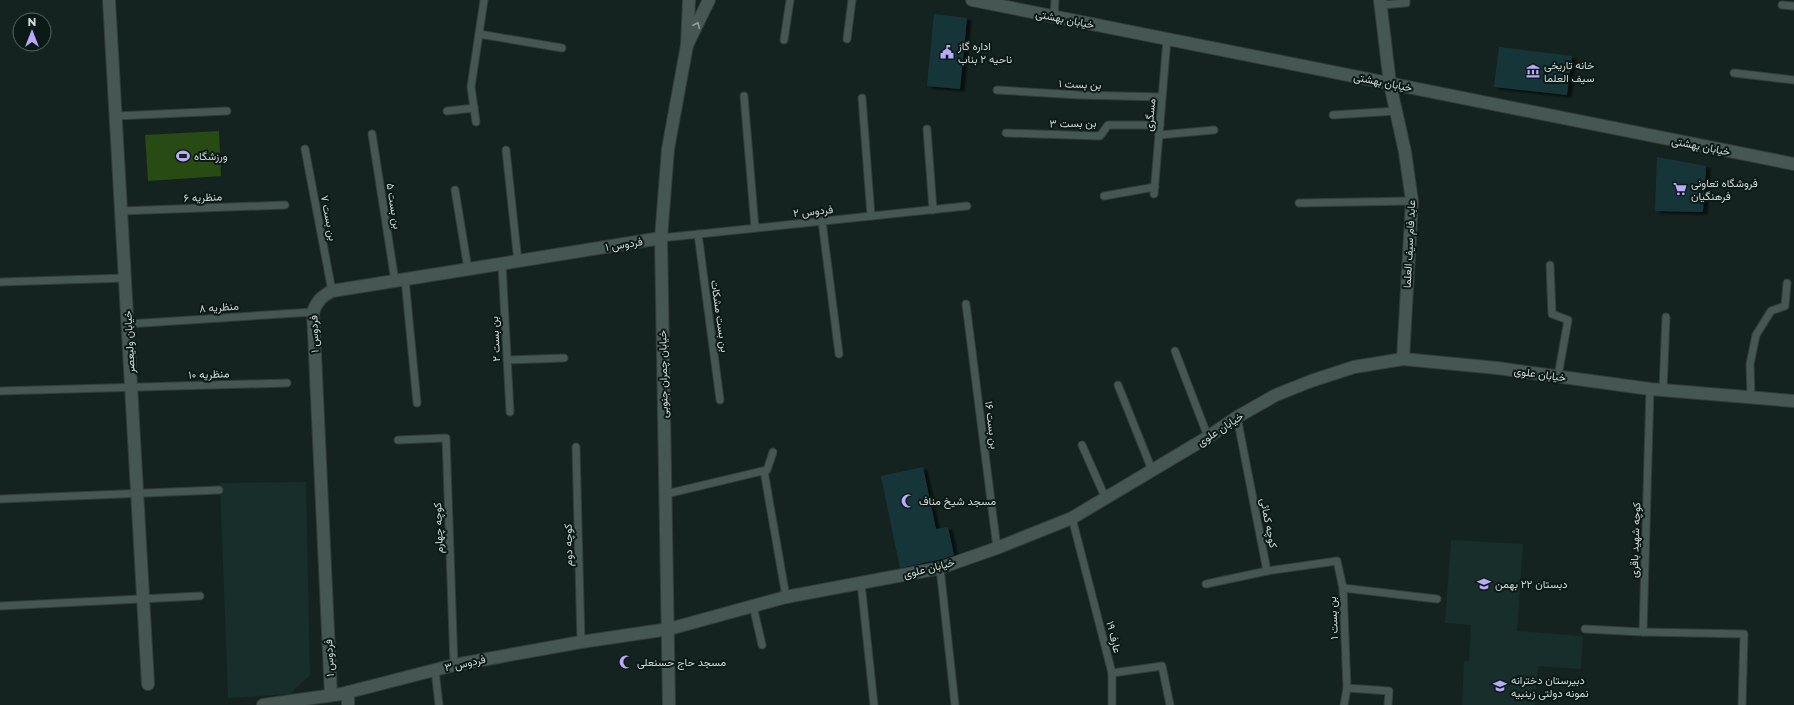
<svg xmlns="http://www.w3.org/2000/svg" width="1794" height="705" viewBox="0 0 1794 705" font-family="Montserrat,Vazirmatn,sans-serif">
  <style>
    .built { fill: #172e2a }
    .green { fill: #284a13 }
    .building { fill: #163639; filter: url(#shadow) }
    .lines { fill: none; stroke-linecap: round; stroke-linejoin: round }
    .lane-casing { stroke: #333d3b; stroke-width: 9 }
    .street-casing { stroke: #333d3b; stroke-width: 14 }
    .secondary-casing { stroke: #333d3b; stroke-width: 14 }
    .lane { stroke: #465652; stroke-width: 7 }
    .street { stroke: #465652; stroke-width: 12 }
    .secondary { stroke: #465652; stroke-width: 12 }
    .oneway { stroke: #929e9b }
    .labels { text-anchor: middle; stroke-width: 4; stroke-linejoin: round; paint-order: stroke }
    .street-label { font-size: 11px; fill: #d0d9d7; stroke: #0b1a17 }
    .poi-label { font-size: 11px; fill: #d0d9d7; stroke: #0b1a17; text-anchor: start }
  </style>
  <defs>
    <filter id="shadow"><feDropShadow dx="4.5" dy="2.5" stdDeviation="1" flood-color="#0009"/></filter>
  </defs>
  <rect width="100%" height="100%" fill="#152320"/>
  <!-- built -->
  <g class="built">
    <polygon points="306,482 310,675 290,694 228,698 220,483"/>
    <polygon points="1451,540 1523,544 1517,631 1583,636 1581,669 1538,666 1535,705 1462,705 1464,661 1469,662 1471,625 1445,623"/>
  </g>
  <!-- green -->
  <polygon class="green" points="219,131 221,176 148,181 145,135"/>
  <!-- building -->
  <g class="building">
    <polygon points="934,14 967,18 960,89 927,86"/>
    <polygon points="1499,47 1572,56 1567,95 1494,87"/>
    <polygon points="1657,157 1706,166 1703,212 1655,211"/>
    <polygon points="923,467 936,529 948,527 954,555 942,559 900,568 881,476"/>
  </g>
  <g class="lines">
    <!-- lane casing -->
    <g class="lane-casing">
      <g id="lane">
        <polyline points="1381,5 1406,3 1406,0"/>
        <polyline points="1782,5 1794,6"/>
        <polyline points="1054,16 1055,0"/>
        <polyline points="479,34 562,48"/>
        <polyline points="847,39 852,0"/>
        <polyline points="784,40 790,0"/>
        <polyline points="1734,73 1794,80"/>
        <polyline points="997,90 1079,95 1162,97"/>
        <polyline points="744,96 755,228"/>
        <polyline points="862,98 871,216"/>
        <polyline points="447,111 474,108"/>
        <polyline points="1333,115 1396,111"/>
        <polyline points="116,116 227,111"/>
        <polyline points="476,122 471,87 484,0"/>
        <polyline points="927,129 933,210"/>
        <polyline points="1006,133 1100,136 1108,125 1160,125"/>
        <polyline points="372,134 395,281"/>
        <polyline points="1159,135 1214,130"/>
        <polyline points="305,149 332,291"/>
        <polyline points="506,150 518,262"/>
        <polyline points="455,190 468,269"/>
        <polyline points="1154,194 1167,39"/>
        <polyline points="1104,196 1155,187"/>
        <polyline points="1299,203 1412,201"/>
        <polyline points="121,211 285,205"/>
        <polyline points="822,221 839,354"/>
        <polyline points="698,234 720,400"/>
        <polyline points="661,238 967,206"/>
        <polyline points="502,264 510,412"/>
        <polyline points="1550,265 1552,314 1568,320 1558,376"/>
        <polyline points="405,279 417,403"/>
        <polyline points="0,282 125,278"/>
        <polyline points="966,304 997,548"/>
        <polyline points="128,324 313,312"/>
        <polyline points="1175,351 1208,437"/>
        <polyline points="507,360 564,358"/>
        <polyline points="1118,385 1152,470"/>
        <polyline points="1663,390 1666,317"/>
        <polyline points="0,391 287,383"/>
        <polyline points="1751,397 1750,364 1756,335 1771,311 1785,306 1787,283"/>
        <polyline points="398,440 446,438 454,665"/>
        <polyline points="1082,445 1105,497"/>
        <polyline points="576,447 581,642"/>
        <polyline points="764,471 786,597"/>
        <polyline points="666,494 767,470 773,452"/>
        <polyline points="0,499 219,490"/>
        <polyline points="1072,518 1112,673 1112,705"/>
        <polyline points="940,568 955,705"/>
        <polyline points="1267,571 1337,561 1343,588 1347,688 1389,691 1388,705"/>
        <polyline points="861,583 874,705"/>
        <polyline points="1206,584 1267,571 1237,417"/>
        <polyline points="1343,588 1437,599"/>
        <polyline points="0,606 200,596"/>
        <polyline points="753,606 762,645"/>
        <polyline points="1585,629 1643,632 1650,389"/>
        <polyline points="1643,632 1744,634 1742,705"/>
        <polyline points="435,670 439,705"/>
        <polyline points="1112,673 1162,666 1170,705"/>
        <polyline points="1344,705 1347,688"/>
      </g>
    </g>
    <!-- street casing -->
    <g class="street-casing">
      <g id="street">
        <polyline points="109,0 148,684"/>
        <polyline points="1380,0 1390,84 1405,152 1412,201 1403,359"/>
        <polyline points="348,692 348,705"/>
        <path d="M331,695L313,312C317,301 322,296 332,291L661,238"/>
        <polyline points="263,705 341,694 454,665 581,642 669,629 786,597 940,568 997,548 1072,518 1208,437 1237,417 1276,395 1311,381 1354,367 1403,359 1497,368 1650,389 1794,401"/>
      </g>
    </g>
    <!-- secondary casing -->
    <g class="secondary-casing">
      <g id="secondary">
        <polyline points="689,0 687,45 709,0"/>
        <polyline points="972,0 1794,164"/>
        <polyline points="669,705 661,238 668,149 687,45"/>
      </g>
    </g>
    <!-- lane -->
    <use href="#lane" class="lane"/>
    <!-- street -->
    <use href="#street" class="street"/>
    <!-- secondary -->
    <use href="#secondary" class="secondary"/>
  </g>
  <!-- one-way arrows -->
  <defs><path id="oneway-chevron" d="M-2-3.5L2.5 0L-2 3.5" fill="none" stroke-width="1.6" stroke-linecap="round" stroke-linejoin="round"/></defs>
  <use class="oneway" href="#oneway-chevron" transform="translate(697 25) rotate(-64)"/>
  <!-- icons -->
  <defs>
    <g id="civic-bare" transform="scale(1.08)"><path d="M-.6-6.5H3V-4.5H.6V-3L4-1V1h2V6H-6V1h2V-1L-.6-3ZM-1.2 2.5V6h2.4V2.5Z" fill="#b9abf7" stroke="#0b1a17" stroke-width="2.5" paint-order="stroke"/></g>
    <g id="museum-bare" transform="scale(1.08)"><path d="M0-6L6-3V-2H-6V-3ZM-5-1h2V3h-2ZM-1-1h2V3h-2ZM3-1h2V3H3ZM-6 4H6V6H-6Z" fill="#b9abf7" stroke="#0b1a17" stroke-width="2.5" paint-order="stroke"/></g>
    <g id="stadium-bare" transform="scale(1.08)"><path d="M0-5a6.5 5 0 1 0 0 10a6.5 5 0 1 0 0-10ZM-3.5-1.8h7v3.6h-7Z" fill="#b9abf7" stroke="#0b1a17" stroke-width="2.5" paint-order="stroke"/></g>
    <g id="supermarket-bare" transform="scale(1.08)"><path d="M-6-5.5h2.5l.6 2H6L4.5 2H-2.5L-4.4-4H-6ZM-1.5 3.2a1.3 1.3 0 1 0 .1 0ZM3 3.2a1.3 1.3 0 1 0 .1 0Z" fill="#b9abf7" stroke="#0b1a17" stroke-width="2.5" paint-order="stroke"/></g>
    <g id="mosque-bare" transform="scale(1.08)"><path d="M3.5-4.9A6 6 0 1 0 3.5 4.9A5 5 0 1 1 3.5-4.9Z" fill="#b9abf7" stroke="#0b1a17" stroke-width="2.5" paint-order="stroke"/></g>
    <g id="school-bare" transform="scale(1.08)"><path d="M0-5L7-2L0 1L-7-2ZM-4 1L0 2.5L4 1V4Q0 6-4 4Z" fill="#b9abf7" stroke="#0b1a17" stroke-width="2.5" paint-order="stroke"/></g>
  </defs>
  <g fill-rule="evenodd">
    <use href="#civic-bare" x="947" y="52"/>
    <use href="#museum-bare" x="1533" y="71"/>
    <use href="#stadium-bare" x="183" y="156"/>
    <use href="#supermarket-bare" x="1680" y="189"/>
    <use href="#mosque-bare" x="908" y="501"/>
    <use href="#school-bare" x="1484" y="584"/>
    <use href="#mosque-bare" x="626" y="662"/>
    <use href="#school-bare" x="1500" y="686"/>
  </g>
  <g class="labels">
    <!-- street labels -->
    <g class="street-label">
      <text transform="translate(1065 19) rotate(11)" y="4">خیابان بهشتی</text>
      <text transform="translate(1383 82) rotate(11)" y="4">خیابان بهشتی</text>
      <text transform="translate(1080 84) rotate(2)" y="4">بن بست ۱</text>
      <text transform="translate(1150 115) rotate(-85)" y="4">مسگری</text>
      <text transform="translate(1073 123) rotate(-1)" y="4">بن بست ۳</text>
      <text transform="translate(1701 146) rotate(11)" y="4">خیابان بهشتی</text>
      <text transform="translate(203 197) rotate(-2)" y="4">منظریه ۶</text>
      <text transform="translate(394 206) rotate(81)" y="4">بن بست ۵</text>
      <text transform="translate(813 211) rotate(-6)" y="4">فردوس ۲</text>
      <text transform="translate(329 218) rotate(79)" y="4">بن بست ۷</text>
      <text transform="translate(624 244) rotate(-9)" y="4">فردوس ۱</text>
      <text transform="translate(1409 244) rotate(-87)" y="4">عابد فام سیف العلما</text>
      <text transform="translate(219 307) rotate(-4)" y="4">منظریه ۸</text>
      <text transform="translate(720 316) rotate(82)" y="4">بن بست مشکات</text>
      <text transform="translate(314 334) rotate(-92)" y="4">فردوس ۱</text>
      <text transform="translate(495 339) rotate(-93)" y="4">بن بست ۲</text>
      <text transform="translate(129 342) rotate(-93)" y="4">خیابان ولیعصر</text>
      <text transform="translate(209 374) rotate(-2)" y="4">منظریه ۱۰</text>
      <text transform="translate(663 374) rotate(-91)" y="4">خیابان چمران جنوبی</text>
      <text transform="translate(1540 374) rotate(8)" y="4">خیابان علوی</text>
      <text transform="translate(992 425) rotate(83)" y="4">بن بست ۱۶</text>
      <text transform="translate(1220 429) rotate(-33)" y="4">خیابان علوی</text>
      <text transform="translate(1269 523) rotate(79)" y="4">کوچه کمائی</text>
      <text transform="translate(438 528) rotate(-92)" y="4">کوچه چهارم</text>
      <text transform="translate(1635 540) rotate(-88)" y="4">کوچه شهید باقری</text>
      <text transform="translate(568 545) rotate(-91)" y="4">کوچه دوم</text>
      <text transform="translate(929 568) rotate(-14)" y="4">خیابان علوی</text>
      <text transform="translate(1333 618) rotate(-93)" y="4">بن بست ۱</text>
      <text transform="translate(1114 637) rotate(76)" y="4">عارف ۱۹</text>
      <text transform="translate(329 658) rotate(-93)" y="4">فردوس ۱</text>
      <text transform="translate(465 663) rotate(-12)" y="4">فردوس ۳</text>
    </g>
    <!-- poi labels -->
    <g class="poi-label">
      <text x="958" y="50">اداره گاز<tspan x="958" dy="13">ناحیه ۲ بناب</tspan></text>
      <text x="1544" y="69">خانه تاریخی<tspan x="1544" dy="13">سیف العلما</tspan></text>
      <text x="194" y="160">ورزشگاه</text>
      <text x="1691" y="187">فروشگاه تعاونی<tspan x="1691" dy="13">فرهنگیان</tspan></text>
      <text x="919" y="505">مسجد شیخ مناف</text>
      <text x="1495" y="588">دبستان ۲۲ بهمن</text>
      <text x="637" y="666">مسجد حاج حسنعلی</text>
      <text x="1511" y="684">دبیرستان دخترانه<tspan x="1511" dy="13">نمونه دولتی زینبیه</tspan></text>
    </g>
  </g>
  <!-- north arrow -->
  <g transform="translate(32 32)"><circle r="19" fill="#0b1a17" stroke="#5a6664"/>
  <path d="M0-3L7 15L0 10L-7 15Z" fill="#b9abf7"/>
  <text y="-6" font-size="11" font-weight="bold" text-anchor="middle" fill="#d0d9d7">N</text>
  </g>
</svg>
